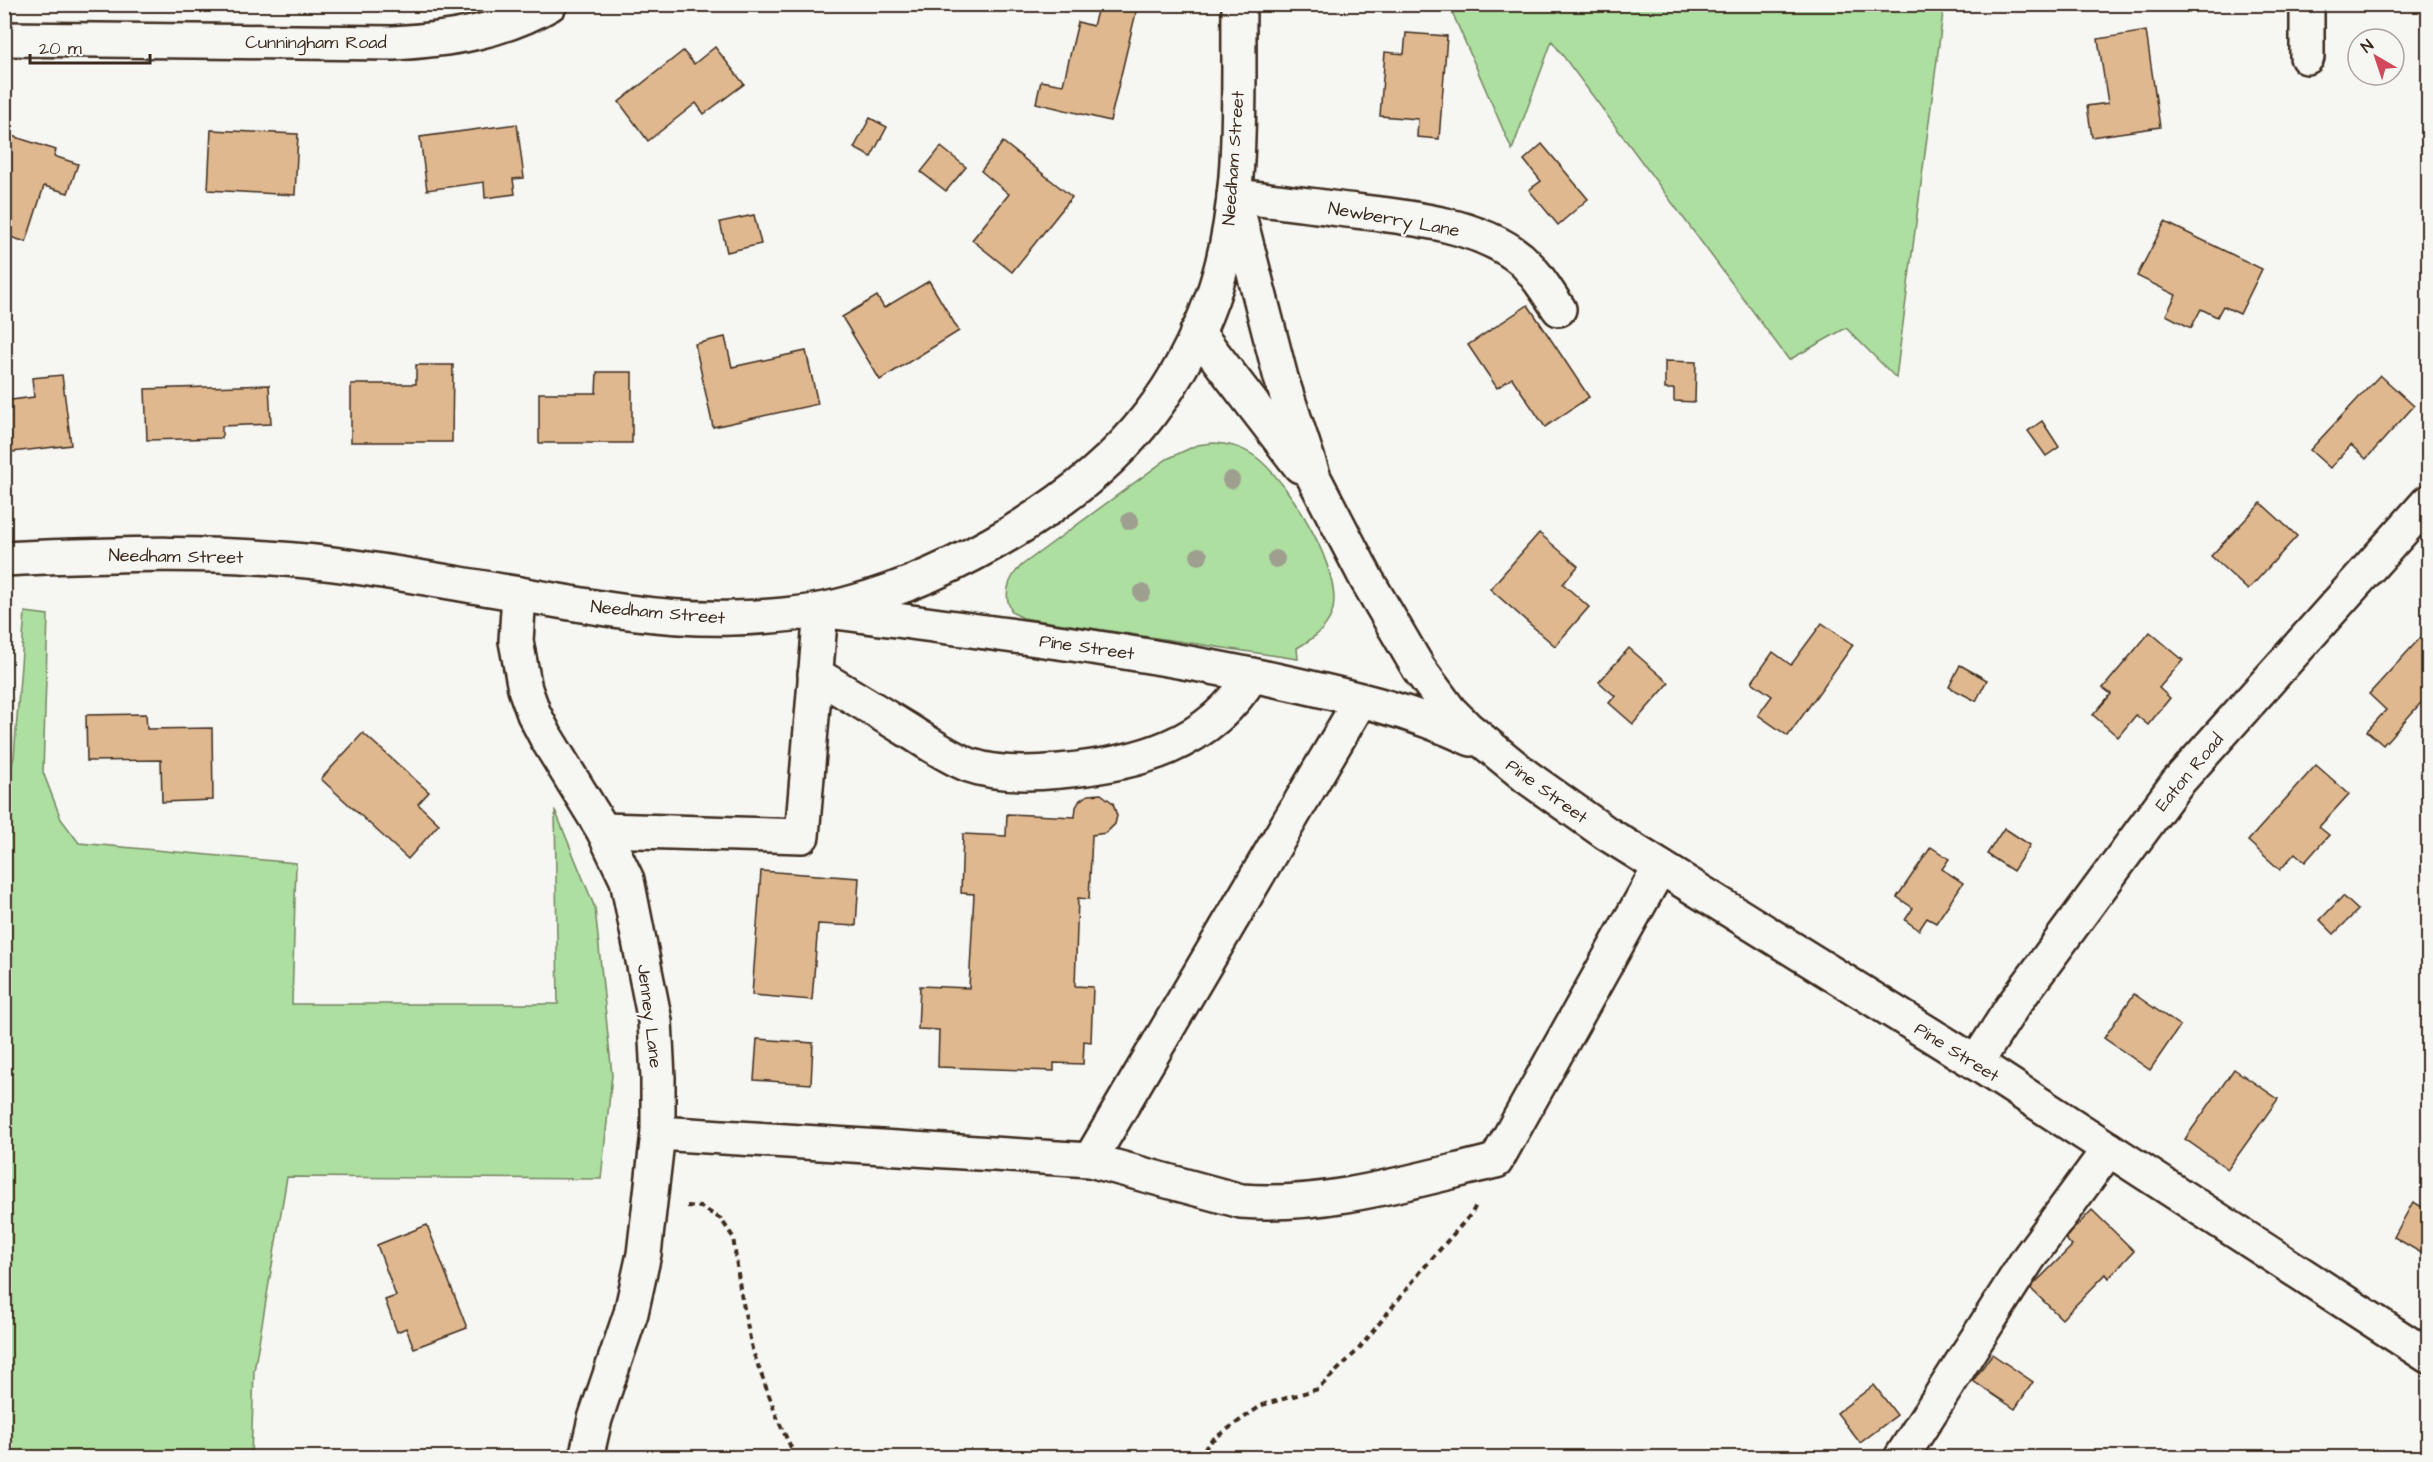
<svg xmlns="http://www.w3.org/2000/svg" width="2433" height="1462" viewBox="0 0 2433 1462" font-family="'Architects Daughter',sans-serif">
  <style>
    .green { fill: #addfa1; stroke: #748460; stroke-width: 1.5 }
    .building { fill: #dfb88f; stroke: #3b2a1e; stroke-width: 1.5 }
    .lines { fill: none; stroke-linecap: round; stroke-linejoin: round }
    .minor-casing { stroke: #3b2a1e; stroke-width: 38 }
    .major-casing { stroke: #3b2a1e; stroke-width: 38 }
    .path { stroke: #3b2a1e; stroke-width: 4; stroke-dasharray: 6 4.5; stroke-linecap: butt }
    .minor { stroke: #f6f6f2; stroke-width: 33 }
    .major { stroke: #f6f6f2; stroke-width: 33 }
    .tree { fill: #9f9f90 }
    .labels { text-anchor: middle; stroke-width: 5; stroke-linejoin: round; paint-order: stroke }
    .street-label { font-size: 18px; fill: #3b2a1e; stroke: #f6f6f2 }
  </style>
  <rect width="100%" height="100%" fill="#f6f6f2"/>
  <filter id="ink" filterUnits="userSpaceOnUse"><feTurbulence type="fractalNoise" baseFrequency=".0167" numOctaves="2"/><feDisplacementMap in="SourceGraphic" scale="12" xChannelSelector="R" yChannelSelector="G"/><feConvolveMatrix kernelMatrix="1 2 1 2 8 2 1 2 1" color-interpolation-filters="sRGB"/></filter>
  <g filter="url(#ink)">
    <!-- green -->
    <g class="green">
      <polygon points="1449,5 1944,5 1896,378 1846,328 1789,360 1552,41 1512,150"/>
      <path d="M1213,443C1229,444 1242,447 1256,457C1288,481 1345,572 1332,613C1326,630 1311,640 1297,648L1298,659L1023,618L1013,613C1002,596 1008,578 1022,565L1167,459L1197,445Z"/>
      <polygon points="25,612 48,615 43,772 61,819 79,843 296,863 292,1004 558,1004 555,810 595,908 612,1075 601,1179 287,1177 254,1371 251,1457 5,1457 4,790 14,757"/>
    </g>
    <!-- building -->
    <g class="building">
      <polygon points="1099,4 1138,4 1110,121 1036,103 1041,81 1063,85 1078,22 1093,26"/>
      <polygon points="2146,31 2160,127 2092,137 2087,106 2108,103 2098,39"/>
      <polygon points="1406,33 1447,36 1439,139 1417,137 1418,119 1380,116 1385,52 1404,54"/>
      <polygon points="715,47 744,84 704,114 696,103 648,141 619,102 683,51 694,64"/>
      <polygon points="870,118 887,127 871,157 854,148"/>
      <polygon points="517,124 524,178 513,179 515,194 485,198 484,182 427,190 420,137"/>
      <polygon points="211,130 298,134 295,195 208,190"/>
      <polygon points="9,135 56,150 54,156 78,164 68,193 44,186 26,242 4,235 4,149"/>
      <polygon points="1003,142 1072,197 1012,272 972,240 1009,194 981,171"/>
      <polygon points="1542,144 1588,199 1558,225 1529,190 1541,181 1524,160"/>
      <polygon points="941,147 966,167 946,191 921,172"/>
      <polygon points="754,215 761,244 727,252 720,222"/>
      <polygon points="2165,222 2262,269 2240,314 2223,306 2217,317 2201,309 2191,328 2166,315 2176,295 2137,276"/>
      <polygon points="929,281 959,331 880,380 842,317 877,296 884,308"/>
      <polygon points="1528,305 1589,397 1545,427 1512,378 1497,388 1468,345"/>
      <polygon points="725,337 732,367 806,351 818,404 713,427 695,344"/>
      <polygon points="1665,361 1696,362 1695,402 1674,401 1674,389 1665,389"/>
      <polygon points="416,365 453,365 452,442 351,442 351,384 416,384"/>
      <polygon points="597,372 632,372 632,443 539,443 539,393 596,393"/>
      <polygon points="62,375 71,445 4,453 4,401 34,397 32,378"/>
      <polygon points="2380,375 2414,406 2366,459 2351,445 2330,468 2310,450"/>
      <polygon points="269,385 271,424 222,426 222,438 147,440 145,389"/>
      <polygon points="2042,421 2059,447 2046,456 2028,431"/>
      <polygon points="2261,503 2297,536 2248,590 2211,556"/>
      <polygon points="1539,533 1578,566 1563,584 1589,607 1555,646 1490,589"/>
      <polygon points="1822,623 1853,645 1788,736 1758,715 1772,696 1752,682 1773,652 1791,665"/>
      <polygon points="2150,632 2183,660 2159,688 2170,698 2148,725 2136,715 2118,737 2093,715 2111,694 2103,688"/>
      <polygon points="2421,637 2428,643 2428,695 2383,745 2367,731 2386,710 2369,694"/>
      <polygon points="1629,648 1669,683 1633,724 1609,703 1615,696 1599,682"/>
      <polygon points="1960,665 1987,680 1976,701 1949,687"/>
      <polygon points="146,714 147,729 212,728 213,800 162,802 161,760 87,761 86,715"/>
      <polygon points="363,733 429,792 418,804 439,824 408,859 321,779"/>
      <polygon points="2316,765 2349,794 2319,827 2329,835 2305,862 2295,853 2280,870 2248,841"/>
      <polygon points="1101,794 1113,803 1117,816 1115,824 1106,833 1092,835 1089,899 1078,898 1075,986 1093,987 1091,1042 1084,1041 1083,1064 1054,1063 1054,1071 938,1067 939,1030 918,1029 920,986 969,988 974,894 961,893 963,834 1006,836 1007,814 1075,817 1076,807 1080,800 1088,795"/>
      <polygon points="2004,828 2030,845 2013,871 1987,854"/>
      <polygon points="1931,847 1949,859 1942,869 1963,883 1936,923 1927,918 1919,930 1905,920 1913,908 1897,897"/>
      <polygon points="761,871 859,878 856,926 818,924 812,1000 752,995"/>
      <polygon points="2343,896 2358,910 2334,934 2320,920"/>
      <polygon points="2134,994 2180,1026 2150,1070 2104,1038"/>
      <polygon points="757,1039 813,1043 811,1084 754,1080"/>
      <polygon points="2234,1069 2278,1099 2228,1169 2185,1139"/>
      <polygon points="2413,1202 2428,1210 2428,1257 2394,1237"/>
      <polygon points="2092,1210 2134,1251 2109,1278 2106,1274 2062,1319 2030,1288 2072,1246 2065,1238"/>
      <polygon points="427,1225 467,1328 414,1348 406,1328 397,1332 385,1300 396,1296 377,1245"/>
      <polygon points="1992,1354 2033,1382 2015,1409 1973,1381"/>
      <polygon points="1874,1385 1897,1415 1860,1443 1837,1413"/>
    </g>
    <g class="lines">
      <!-- minor casing -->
      <g class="minor-casing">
        <g id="minor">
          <polyline points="2307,4 2307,57"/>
          <path d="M4,39L393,43C448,40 501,32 550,4"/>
          <path d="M1559,309C1547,292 1536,272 1520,258C1474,221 1396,216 1339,209C1304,204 1269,200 1234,196L1281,378L1314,478L1367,580L1419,669L1450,711L1467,728L1527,777L1606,833L1976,1063L2428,1356"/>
          <polyline points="1197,332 1300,466"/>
          <polyline points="519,594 516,641 525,689 534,714 547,739 603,830 627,880 655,1021 658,1078 658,1133 644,1254 631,1313 595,1419 586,1458"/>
          <path d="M815,674C847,693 878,712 909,731C928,743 948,757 969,765C997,775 1031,774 1060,771C1137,764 1209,746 1252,675"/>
          <path d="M603,830L802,836L821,610C974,631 1129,648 1280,681C1344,695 1411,710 1471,739"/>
          <polyline points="1976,1063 2012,1007 2177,783 2428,502"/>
          <path d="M658,1133L1090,1160L1241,1201C1325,1208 1415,1180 1496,1161L1660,867"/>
          <polyline points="1090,1160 1360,701"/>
          <polyline points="1901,1458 2028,1259 2109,1149"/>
        </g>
      </g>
      <!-- major casing -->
      <g class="major-casing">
        <path id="major" d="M4,559C114,554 224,550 333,564C396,572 458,584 520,594C591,607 661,620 733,618C771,617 810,614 847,604C952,576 1084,502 1150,414C1176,380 1197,339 1212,298C1245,205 1238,102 1239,4"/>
      </g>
      <!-- path -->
      <g class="path">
        <polyline points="687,1206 701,1207 721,1219 733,1237 740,1288 752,1349 778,1420 796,1458"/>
        <polyline points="1197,1458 1212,1440 1262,1405 1318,1389 1358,1350 1421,1271 1472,1213 1476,1205"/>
      </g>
      <!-- minor -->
      <use href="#minor" class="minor"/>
      <!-- major -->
      <use href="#major" class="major"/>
    </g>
    <!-- trees -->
    <g class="tree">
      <circle cx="1231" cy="480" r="9"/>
      <circle cx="1130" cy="521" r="9"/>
      <circle cx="1199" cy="556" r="9"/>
      <circle cx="1276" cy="559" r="9"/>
      <circle cx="1142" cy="593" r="9"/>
    </g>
  </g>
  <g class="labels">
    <!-- street labels -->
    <g class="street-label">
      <text x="316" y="48">Cunningham Road</text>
      <text transform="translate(1233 158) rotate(-86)" y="6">Needham Street</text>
      <text transform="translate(1394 219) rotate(10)" y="6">Newberry Lane</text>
      <text transform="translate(176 556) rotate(1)" y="6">Needham Street</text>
      <text transform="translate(658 612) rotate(5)" y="6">Needham Street</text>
      <text transform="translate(1087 647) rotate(8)" y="6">Pine Street</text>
      <text transform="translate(2189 772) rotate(-50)" y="6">Eaton Road</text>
      <text transform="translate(1547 791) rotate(36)" y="6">Pine Street</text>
      <text transform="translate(650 1016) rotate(83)" y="6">Jenney Lane</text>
      <text transform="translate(1957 1052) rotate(32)" y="6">Pine Street</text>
    </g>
  </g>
  <!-- margin -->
  <rect width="2433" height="1462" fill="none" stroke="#f6f6f2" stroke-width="24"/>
  <rect x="12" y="12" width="2409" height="1438" fill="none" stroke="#3b2a1e" stroke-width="2" filter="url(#ink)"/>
  <!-- north arrow -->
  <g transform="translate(2376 57) rotate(321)"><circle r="28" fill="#f6f6f2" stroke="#aba49d" stroke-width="1.5"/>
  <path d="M0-4.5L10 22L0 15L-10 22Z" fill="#d1495b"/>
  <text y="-9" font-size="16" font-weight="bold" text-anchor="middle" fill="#3b2a1e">N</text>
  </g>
  <!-- scale -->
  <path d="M30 54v9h120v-9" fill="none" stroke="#3b2a1e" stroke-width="3"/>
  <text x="39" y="54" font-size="18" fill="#3b2a1e" stroke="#f6f6f2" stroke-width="4.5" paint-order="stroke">20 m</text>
</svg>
